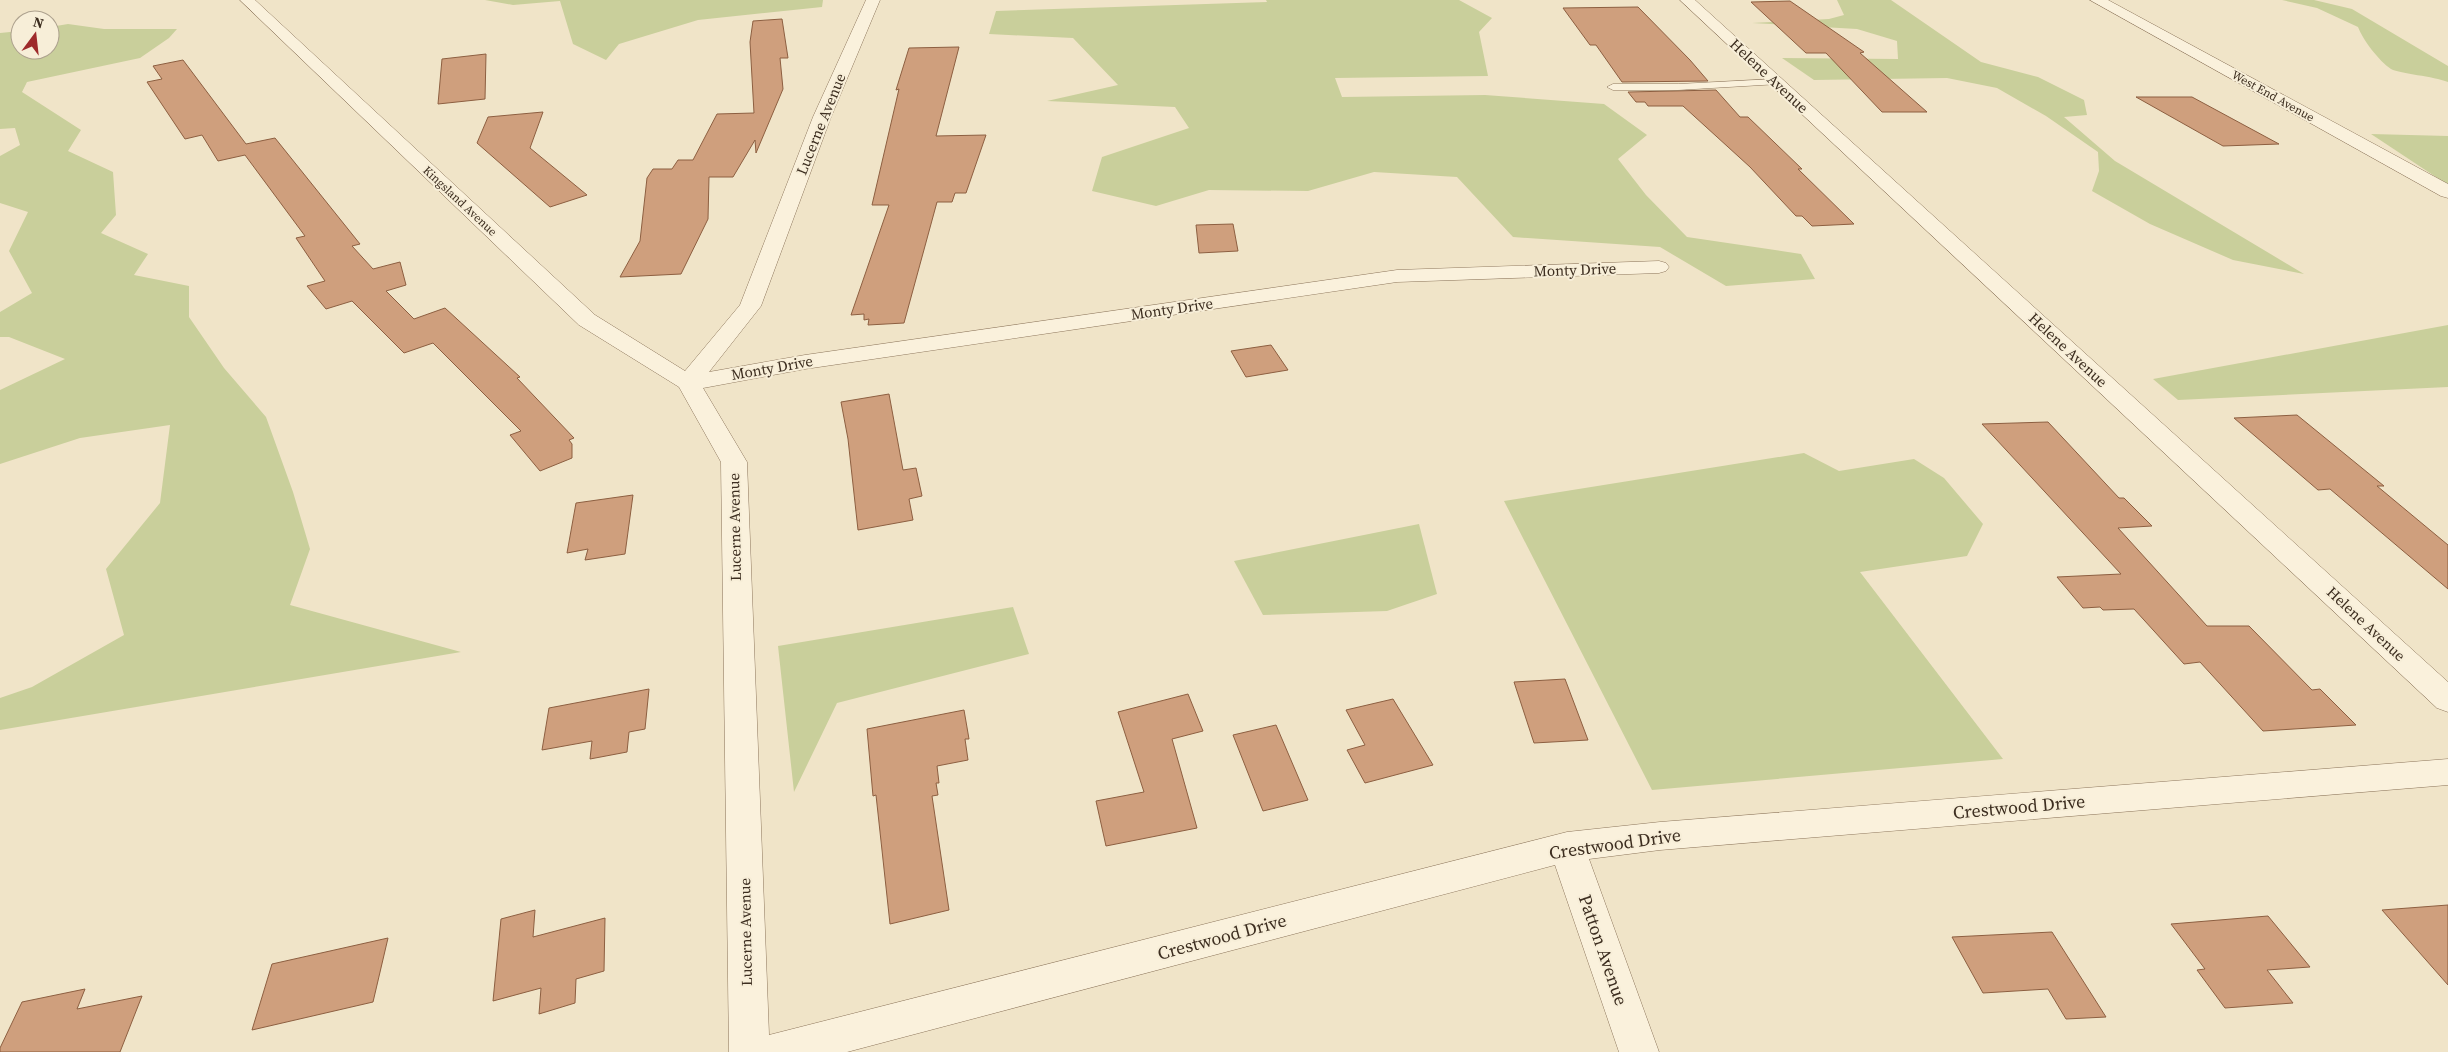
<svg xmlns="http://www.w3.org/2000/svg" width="2448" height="1052" viewBox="0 0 2448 1052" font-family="'Source Serif 4',serif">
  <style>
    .green { fill: #c9cf9b }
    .building { fill: #cf9f7d; stroke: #8d5f41 }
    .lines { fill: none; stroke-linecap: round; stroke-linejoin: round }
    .service-casing { stroke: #8d765c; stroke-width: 1 }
    .minor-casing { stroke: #8d765c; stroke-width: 1 }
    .service { fill: #faf1dc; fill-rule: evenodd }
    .minor { fill: #faf1dc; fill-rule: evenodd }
    .labels { text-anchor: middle; stroke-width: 4; stroke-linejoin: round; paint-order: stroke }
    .far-street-label { font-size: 12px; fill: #3d2e20; stroke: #f7eed8 }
    .street-label { font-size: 15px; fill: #3d2e20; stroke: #f7eed8 }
    .near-street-label { font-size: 18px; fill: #3d2e20; stroke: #f7eed8 }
  </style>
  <rect width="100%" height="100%" fill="#f0e4c8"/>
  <!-- green -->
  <g class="green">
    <polygon points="485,0 823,0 822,7 698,20 619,44 606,60 573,44 560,1 513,5"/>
    <polygon points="1266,0 1459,0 1492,18 1479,32 1488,76 1335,78 1342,97 1485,95 1604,104 1647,135 1618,159 1646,195 1687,237 1801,254 1815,279 1726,286 1660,247 1513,237 1457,177 1374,172 1308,191 1209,190 1156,206 1092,191 1102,157 1189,128 1175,107 1047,101 1118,85 1073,38 989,34 996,11 1267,2"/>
    <polygon points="1837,0 1891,0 1981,62 2038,77 2084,100 2087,115 2064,117 2115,161 2304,274 2233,260 2150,224 2092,191 2099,171 2098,152 2046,116 1997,88 1947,78 1814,80 1782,58 1898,59 1897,41 1857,29 1752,23 1829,19 1844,15"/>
    <path d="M2282,0H2314L2352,9L2448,66V82C2433,76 2401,74 2391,69C2379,61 2363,40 2358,27L2317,8Z"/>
    <polygon points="68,24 104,29 177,29 169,38 140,58 27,82 22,92 81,130 68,151 113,172 116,215 101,233 148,254 134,275 189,286 189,317 224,368 266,417 293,492 310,549 290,605 461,652 0,730 0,698 32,687 124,635 106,569 160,503 170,425 80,438 0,464 0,390 65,359 9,337 0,337 0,312 32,293 9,251 28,212 0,203 0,156 20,145 15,128 0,129 0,33 20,31 20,50 50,50 50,27"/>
    <polygon points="2371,134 2448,136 2448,185"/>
    <polygon points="2448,325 2448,387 2178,400 2153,379"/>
    <polygon points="1804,453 1839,471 1914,459 1944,478 1983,524 1967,556 1860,572 2003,759 1652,790 1504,501"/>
    <polygon points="1419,524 1437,594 1387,611 1263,615 1234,561"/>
    <polygon points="1013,607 1029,654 837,703 794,792 778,646"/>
  </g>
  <!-- building -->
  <g class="building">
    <polygon points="1790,1 1864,52 1860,53 1927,112 1882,112 1826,53 1806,53 1751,2"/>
    <polygon points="1638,7 1690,60 1708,81 1622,82 1596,45 1590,45 1563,8"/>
    <polygon points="782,19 788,58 780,58 783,89 756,153 755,140 733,177 709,177 708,219 681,274 620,277 640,241 647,178 653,169 672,169 678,160 693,160 717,114 754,113 750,42 753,21"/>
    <polygon points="959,47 936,136 986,135 966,193 955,193 952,202 937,202 904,323 868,325 869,319 864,320 864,314 851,315 889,205 872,205 899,89 896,90 909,48"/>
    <polygon points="486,54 485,99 438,104 442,59"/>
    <polygon points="183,60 246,144 275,138 360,244 352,246 373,269 400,262 406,285 386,291 414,319 445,308 520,377 517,378 574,438 569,440 572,444 572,458 540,471 510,435 521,431 433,343 404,353 352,301 326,309 307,286 325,281 296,238 305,236 245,155 218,161 202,135 185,139 147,82 162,79 153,66"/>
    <polygon points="1716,90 1740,117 1748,117 1802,169 1798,169 1854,224 1812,226 1802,216 1796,216 1750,167 1683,106 1648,106 1645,102 1636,102 1628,92"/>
    <polygon points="2136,97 2192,97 2279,144 2223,146"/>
    <polygon points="543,112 530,148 587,195 550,207 477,143 488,117"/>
    <polygon points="1233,224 1238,251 1199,253 1196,225"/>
    <polygon points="1271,345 1288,370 1246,377 1231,351"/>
    <polygon points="889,394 903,470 916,468 922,496 909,499 913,520 858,530 848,439 841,402"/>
    <polygon points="2297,415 2384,486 2377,486 2448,545 2448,589 2330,489 2318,490 2234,418"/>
    <polygon points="2048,422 2119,498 2124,498 2152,526 2118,528 2207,626 2249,626 2312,690 2320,689 2356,725 2263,731 2200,662 2184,664 2134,609 2103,610 2100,607 2083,608 2057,577 2121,574 1982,424"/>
    <polygon points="633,495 625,554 585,560 588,549 567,553 576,503"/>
    <polygon points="1565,679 1588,740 1534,743 1514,682"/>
    <polygon points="649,689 645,729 629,732 627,752 590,759 592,741 542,750 549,708"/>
    <polygon points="1188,694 1203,731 1172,739 1197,828 1106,846 1096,801 1144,792 1118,712"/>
    <polygon points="1393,699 1433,765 1365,783 1347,750 1365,745 1346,710"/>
    <polygon points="964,710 969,739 965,739 968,760 937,766 939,783 936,783 938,795 932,796 949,910 890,924 876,795 873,796 867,729"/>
    <polygon points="1276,725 1308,800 1263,811 1233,735"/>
    <polygon points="2448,905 2448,985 2382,910"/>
    <polygon points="535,910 533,937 605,918 604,971 576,979 575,1003 539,1014 541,988 493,1001 501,919"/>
    <polygon points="2268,916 2310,967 2267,970 2293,1003 2225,1008 2197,970 2205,969 2171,924"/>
    <polygon points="2052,932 2106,1017 2066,1019 2048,989 1983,993 1952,937"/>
    <polygon points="388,938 373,1002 252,1030 272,964"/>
    <polygon points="85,989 77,1009 142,996 120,1052 0,1052 0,1048 22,1002"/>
  </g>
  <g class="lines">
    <!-- service casing -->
    <g class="service-casing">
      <polygon id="service" points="1775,79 1781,82 1779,84 1678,90 1613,90 1607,87 1613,84 1678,84"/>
    </g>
    <!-- minor casing -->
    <g class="minor-casing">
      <g id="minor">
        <polygon points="240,0 255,0 595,315 685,371 740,305 813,117 866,0 880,0 831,117 761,306 709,372 805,355 1397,270 1659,261 1666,263 1669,267 1666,271 1659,273 1397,282 805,369 703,388 747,462 769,1035 1567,832 1660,822 2448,759 2448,785 1660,850 1589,859 1659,1052 1619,1052 1555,865 847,1052 729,1052 721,462 679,387 579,325"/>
        <polygon points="1680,0 1695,0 2448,682 2448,712 2437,708"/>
        <polygon points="2090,0 2108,0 2448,184 2448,198 2441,196"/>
      </g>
    </g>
    <!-- service -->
    <use href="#service" class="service"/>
    <!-- minor -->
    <use href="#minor" class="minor"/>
  </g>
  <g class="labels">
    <!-- far-street labels -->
    <g class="far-street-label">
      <text transform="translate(2273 96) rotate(29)" y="4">West End Avenue</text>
      <text transform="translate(460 201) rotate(43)" y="4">Kingsland Avenue</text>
    </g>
    <!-- street labels -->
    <g class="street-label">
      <text transform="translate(1769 76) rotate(43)" y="5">Helene Avenue</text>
      <text transform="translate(821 124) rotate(-68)" y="5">Lucerne Avenue</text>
      <text transform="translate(1575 270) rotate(-2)" y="5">Monty Drive</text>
      <text transform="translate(1172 309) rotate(-8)" y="5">Monty Drive</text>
      <text transform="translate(2068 350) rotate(43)" y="5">Helene Avenue</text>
      <text transform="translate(772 368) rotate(-10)" y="5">Monty Drive</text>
      <text transform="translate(735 527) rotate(-91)" y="5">Lucerne Avenue</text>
      <text transform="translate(2366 624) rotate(43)" y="5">Helene Avenue</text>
      <text transform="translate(746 932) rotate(-91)" y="5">Lucerne Avenue</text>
    </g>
    <!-- near-street labels -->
    <g class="near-street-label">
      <text transform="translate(2019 807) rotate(-5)" y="6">Crestwood Drive</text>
      <text transform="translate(1615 844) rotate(-8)" y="6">Crestwood Drive</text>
      <text transform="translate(1222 937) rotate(-15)" y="6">Crestwood Drive</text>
      <text transform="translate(1603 950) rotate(71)" y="6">Patton Avenue</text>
    </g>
  </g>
  <!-- north arrow -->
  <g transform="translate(35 35) rotate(15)"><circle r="24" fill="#f7eed8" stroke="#ada18e"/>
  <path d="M0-4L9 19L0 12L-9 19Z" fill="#9e2a2b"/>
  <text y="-8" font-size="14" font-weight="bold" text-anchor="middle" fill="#3d2e20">N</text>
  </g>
</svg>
